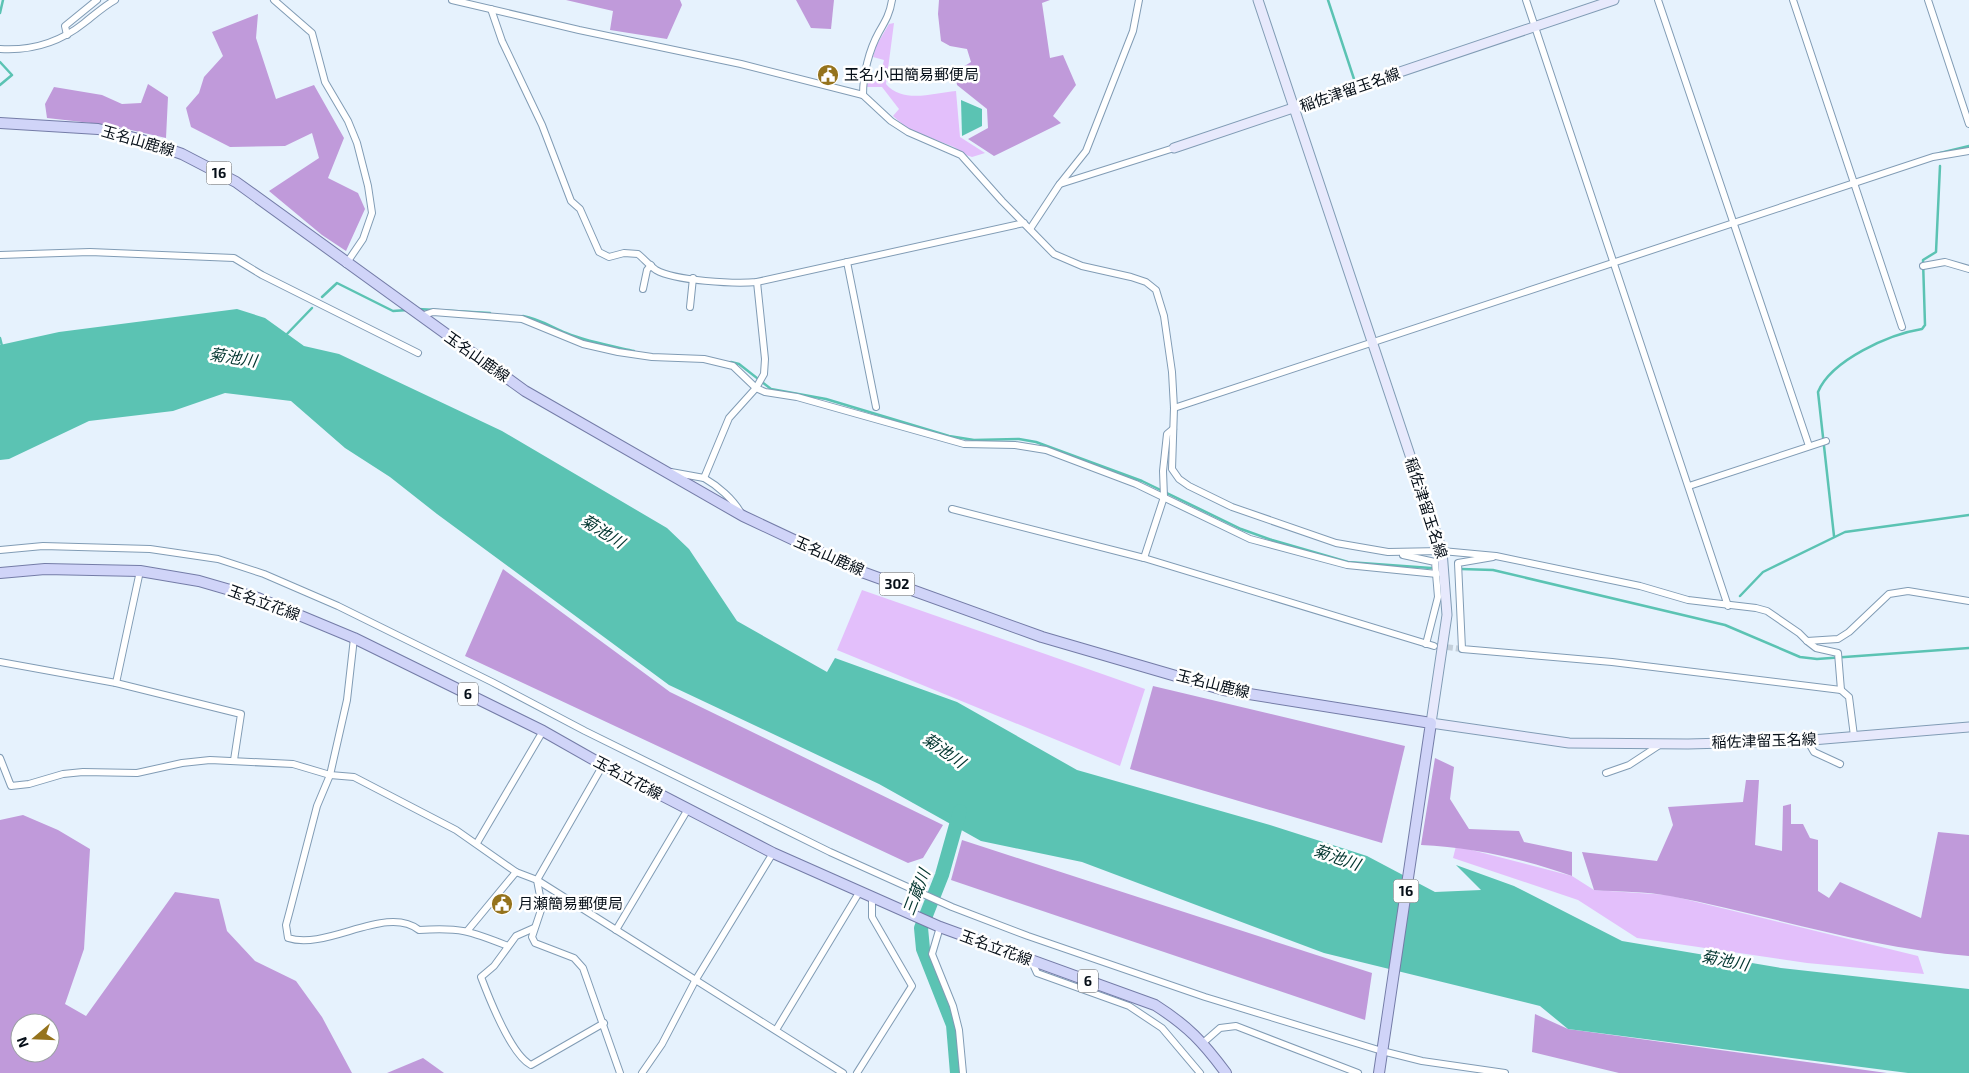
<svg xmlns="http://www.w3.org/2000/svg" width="1969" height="1073" viewBox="0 0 1969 1073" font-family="'Exo 2','Noto Sans JP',sans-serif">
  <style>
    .green { fill: #e3bffb }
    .forest { fill: #c09ada; fill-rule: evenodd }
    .water { fill: #5bc3b3 }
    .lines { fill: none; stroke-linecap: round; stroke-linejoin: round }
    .stream { stroke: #5bc3b3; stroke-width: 2.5 }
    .river { stroke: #5bc3b3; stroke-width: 14 }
    .street-tunnel { stroke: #c4d0db; stroke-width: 6; stroke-dasharray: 6 3; stroke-linecap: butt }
    .street-casing { stroke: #819cb5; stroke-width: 8 }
    .secondary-casing { stroke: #819cb5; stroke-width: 11 }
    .primary-casing { stroke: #747ca7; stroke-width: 12 }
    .street { stroke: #fff; stroke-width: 6 }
    .secondary { stroke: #e7e9fc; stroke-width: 9 }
    .primary { stroke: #d0d4f8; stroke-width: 10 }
    .labels { text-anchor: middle; stroke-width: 5; stroke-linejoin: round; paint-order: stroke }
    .shield { fill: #fff; stroke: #51575d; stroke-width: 1 }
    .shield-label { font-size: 14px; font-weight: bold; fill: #060f18 }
    .poi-label { font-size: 15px; fill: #060f18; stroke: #fff; text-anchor: start }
    .street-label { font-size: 15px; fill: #060f18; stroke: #fff }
    .water-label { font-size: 16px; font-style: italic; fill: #00342e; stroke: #fff }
  </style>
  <rect width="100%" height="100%" fill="#e6f2fd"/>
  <!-- green -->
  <g class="green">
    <path d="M894,23L886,84C903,104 933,93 956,91L960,137L985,153L972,157L966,155L954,147L908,129L893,116L899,109L882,87H867L868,80L879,82L884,60L873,57L876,46L889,24Z"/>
    <polygon points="862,590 1145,689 1120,766 837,650"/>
    <polygon points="1456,846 1572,876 1594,890 1668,895 1918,956 1924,974 1807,963 1637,938 1578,900 1453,858"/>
  </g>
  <!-- forest -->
  <g class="forest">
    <polygon points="566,0 680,0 682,5 667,39 610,30 613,11"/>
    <polygon points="796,0 834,0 831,29 811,28"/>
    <polygon points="939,0 1050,0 1042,3 1050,58 1063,55 1076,85 1053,116 1061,123 994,156 968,139 988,128 987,109 957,85 955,72 971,62 967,49 950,46 941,41 938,14"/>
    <polygon points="258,14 256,38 276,99 314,85 344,138 328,178 358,193 365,209 346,251 322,235 269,191 319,158 312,133 285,146 230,147 191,127 186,108 199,93 204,77 223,56 212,32"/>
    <polygon points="148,84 168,97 166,138 109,125 47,118 45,104 54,87 102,95 122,104 141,103"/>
    <polygon points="503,569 670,692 943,825 923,858 908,863 465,656"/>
    <polygon points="1153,686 1405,746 1382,843 1130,769"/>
    <path d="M1435,758L1454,767L1450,799L1469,829L1519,831L1524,842L1572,852V876C1524,859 1472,847 1421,845Z"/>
    <path d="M1746,780H1759L1755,845L1782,851L1783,806L1791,804V824H1803L1810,838L1818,840V891L1829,898L1840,882L1921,918L1938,832L1969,835V956C1868,948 1769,915 1670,896C1645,891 1619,892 1594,890L1582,852L1657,861L1673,825L1668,807L1743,802Z"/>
    <path d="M23,815L58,830L90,849L84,949L65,1004L86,1016L175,892L219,899L227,931L255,961L296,981L322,1017L352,1073H0V820ZM20,1023H50V1053H20Z"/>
    <polygon points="962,840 1372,973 1365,1020 951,880"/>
    <polygon points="1535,1014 1568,1029 1887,1073 1619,1073 1532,1052"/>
    <polygon points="423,1058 444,1073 387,1073"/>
  </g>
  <!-- water -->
  <g class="water">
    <polygon points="961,100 982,109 982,126 962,136"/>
    <polygon points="237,309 265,318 304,346 339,354 502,431 667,528 689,549 737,621 827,672 835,658 957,702 1077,770 1270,825 1367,856 1435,892 1481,890 1456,865 1514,886 1622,941 1781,968 1969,989 1969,1073 1908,1073 1568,1029 1540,1006 1324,953 1082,862 981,841 879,784 669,685 437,514 390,477 345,448 291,401 225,393 173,411 89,421 9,459 0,460 0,345 59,332"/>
  </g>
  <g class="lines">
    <!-- stream -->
    <g class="stream">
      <polyline points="1328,0 1354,79"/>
      <polyline points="0,13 3,0"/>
      <polyline points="0,62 12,75 0,85"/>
      <polyline points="1940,153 1969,146"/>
      <polyline points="322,297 337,283 393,311 408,310"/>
      <polyline points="418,309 490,313"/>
      <path d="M523,316C540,319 551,327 566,333C588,342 611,346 634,351"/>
      <polyline points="286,335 312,308"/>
      <polyline points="0,338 2,346"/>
      <polyline points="731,362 739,364 771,389 826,399 949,436 974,440 1019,439 1036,442 1142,481 1241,529 1272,540 1348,562 1431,568"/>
      <path d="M1834,536L1818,392C1831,360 1890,334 1922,329L1925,325L1923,260L1936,252L1940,166"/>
      <polyline points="1461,569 1493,570 1725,625 1800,657 1817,659 1969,648"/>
      <polyline points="1740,596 1763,572 1845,532 1969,515"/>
    </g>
    <!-- river -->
    <polyline class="river" points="957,1073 953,1025 923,949 921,928 942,875 960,811"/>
    <!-- street-tunnel -->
    <polyline class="street-tunnel" points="1438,646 1462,649"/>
    <!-- street casing -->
    <g class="street-casing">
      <g id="street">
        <polyline points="274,0 312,33 325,82 348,121 357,143 368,186 372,213 363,239 346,264"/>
        <polyline points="452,0 579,30 741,64 863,95 891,121 908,132 961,155 1002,201 1054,254 1082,266 1131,277 1146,282 1156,290 1164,316 1172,372 1174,408 1172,469 1179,479 1189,486 1232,507 1336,543 1388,552 1442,551 1496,556 1640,586 1688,600 1756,608 1767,611 1799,633 1807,641 1838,639 1849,632 1889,594 1908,591 1969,601"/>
        <polyline points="1526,0 1728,606"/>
        <polyline points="1658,0 1809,446"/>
        <polyline points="1793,0 1902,327"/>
        <polyline points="1928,0 1969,124"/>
        <path d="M491,9L502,41L542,125L571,201L580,209L599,252L609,257L624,253L638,254C644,259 650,266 656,270C675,281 735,284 757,282L1024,223"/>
        <polyline points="67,35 65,26 97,0"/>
        <path d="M0,49C32,51 59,43 84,23C93,16 104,6 115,0"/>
        <path d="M863,95C863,74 869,50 879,32C886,20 890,13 892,0"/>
        <polyline points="1060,184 1174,148"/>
        <polyline points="1030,229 1059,185 1086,151 1133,31 1139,0"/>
        <polyline points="0,255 90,252 234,258 262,275 418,353"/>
        <polyline points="847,262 876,407"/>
        <polyline points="1923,266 1945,262 1969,269"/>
        <polyline points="643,289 647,270 651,265"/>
        <polyline points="690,307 693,278"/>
        <polyline points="421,316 433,312 522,319 583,344 618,352 652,357 704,359 733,366 756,388 765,392 797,397 964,444 1015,445 1046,450 1136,484 1250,539 1347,565 1437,574"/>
        <path d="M1174,408C1427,325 1680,241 1933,157L1969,151"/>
        <polyline points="671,472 704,478"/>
        <polyline points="1689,486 1826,441"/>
        <polyline points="952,509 1144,558 1434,646"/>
        <path d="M741,513C733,499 718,486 704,478L729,418L756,388L764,374L765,359L757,282"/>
        <polyline points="0,550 43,546 150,549 218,559 264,574 338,606 492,682 585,731 830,852 952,907 1028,936 1205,997 1382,1051 1422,1061 1505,1073"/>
        <polyline points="1403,555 1435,562 1438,597 1426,644"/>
        <polyline points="1493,557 1458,563 1462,649 1612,662 1841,690 1849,697 1854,736"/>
        <polyline points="1144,558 1164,497 1163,471 1167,434 1173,429"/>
        <path d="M354,638L347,700L330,775L317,806L290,910L286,925L288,938C327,951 386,904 419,930C460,927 470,931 508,946"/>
        <polyline points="1807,641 1816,648 1838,653 1841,690"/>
        <polyline points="0,662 116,683 241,714 234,760"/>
        <polyline points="116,683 140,571"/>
        <polyline points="1807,740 1814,752 1840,764"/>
        <polyline points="0,758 11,786 29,784 63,774 83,772 137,773 182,763 210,760 293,764 330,775 354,777 456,830 516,872 537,880 843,1073"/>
        <polyline points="603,765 537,880 542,907 532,937 535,943 574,958 583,968 620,1073"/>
        <polyline points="1606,773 1629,765 1661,744"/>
        <polyline points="477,843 543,731"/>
        <polyline points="940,927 932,954 953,1006 959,1030 963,1073"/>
        <path d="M534,928L516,936L494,966L481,977C489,998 511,1055 531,1065L604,1023"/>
        <polyline points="468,930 516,872"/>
        <polyline points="616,930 688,809"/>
        <polyline points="1032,962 1037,973 1129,1006 1162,1028 1200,1073"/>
        <polyline points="776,1030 860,891"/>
        <polyline points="1204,1042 1220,1028 1236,1026 1358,1073"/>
        <polyline points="642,1073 662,1044 695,981 773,853"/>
        <polyline points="857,1073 912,986 872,917 872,896"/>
      </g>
    </g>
    <!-- secondary casing -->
    <g class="secondary-casing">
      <g id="secondary">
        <polyline points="1258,0 1442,551 1447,615 1431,723 1569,743 1688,744 1800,741 1969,727"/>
        <polyline points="1174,148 1614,0"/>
      </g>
    </g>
    <!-- primary casing -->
    <g class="primary-casing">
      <g id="primary">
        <polyline points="0,123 98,129 139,139 182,154 236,182 525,391 743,516 862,572 1042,637 1224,690 1431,723 1379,1073"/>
        <path d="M0,573L45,569L140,571L199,581L258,598L354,638L543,731L603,765L773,853L940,927L1155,1005C1188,1026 1203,1042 1226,1073"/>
      </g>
    </g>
    <!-- street -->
    <use href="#street" class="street"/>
    <!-- secondary -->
    <use href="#secondary" class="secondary"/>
    <!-- primary -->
    <use href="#primary" class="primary"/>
  </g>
  <!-- icons -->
  <defs>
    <g id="civic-disc" transform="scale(1.125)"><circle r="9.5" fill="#95731c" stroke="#fff"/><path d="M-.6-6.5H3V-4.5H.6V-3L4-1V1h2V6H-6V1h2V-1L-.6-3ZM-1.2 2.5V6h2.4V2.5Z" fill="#fff"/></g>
  </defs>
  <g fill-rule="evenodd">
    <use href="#civic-disc" x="828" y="75"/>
    <use href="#civic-disc" x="502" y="904"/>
  </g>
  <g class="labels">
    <!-- shield labels -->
    <g class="shield">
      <rect x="206.5" y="161.5" width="25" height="23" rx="4"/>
      <rect x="879.5" y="572.5" width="35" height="23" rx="4"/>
      <rect x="458" y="682.5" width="20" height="23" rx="4"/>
      <rect x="1393.5" y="879.5" width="25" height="23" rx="4"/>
      <rect x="1078" y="969.5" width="20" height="23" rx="4"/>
    </g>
    <g class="shield-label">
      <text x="219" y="178">16</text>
      <text x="897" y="589">302</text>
      <text x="468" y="699">6</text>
      <text x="1406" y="896">16</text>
      <text x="1088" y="986">6</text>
    </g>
    <!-- poi labels -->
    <g class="poi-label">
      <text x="844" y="80">玉名小田簡易郵便局</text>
      <text x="518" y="909">月瀬簡易郵便局</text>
    </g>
    <!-- street labels -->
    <g class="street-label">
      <text transform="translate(1350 90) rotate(-19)" y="5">稲佐津留玉名線</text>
      <text transform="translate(138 141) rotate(16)" y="5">玉名山鹿線</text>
      <text transform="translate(477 357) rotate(35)" y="5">玉名山鹿線</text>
      <text transform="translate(1426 508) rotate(72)" y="5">稲佐津留玉名線</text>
      <text transform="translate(829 556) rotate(24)" y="5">玉名山鹿線</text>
      <text transform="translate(264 603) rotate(20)" y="5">玉名立花線</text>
      <text transform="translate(1213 684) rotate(14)" y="5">玉名山鹿線</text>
      <text transform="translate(1764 741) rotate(-2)" y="5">稲佐津留玉名線</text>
      <text transform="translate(628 778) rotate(28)" y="5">玉名立花線</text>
      <text transform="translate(996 948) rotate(20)" y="5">玉名立花線</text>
    </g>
    <!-- water labels -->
    <g class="water-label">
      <text transform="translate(233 357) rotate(9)" y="6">菊池川</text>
      <text transform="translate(603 531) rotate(32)" y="6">菊池川</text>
      <text transform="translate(944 750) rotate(35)" y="6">菊池川</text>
      <text transform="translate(1337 857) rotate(19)" y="6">菊池川</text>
      <text transform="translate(916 892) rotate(-69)" y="6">三蔵川</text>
      <text transform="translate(1725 960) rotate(11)" y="6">菊池川</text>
    </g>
  </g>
  <!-- north arrow -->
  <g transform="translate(35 1038) rotate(251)"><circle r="24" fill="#ffffff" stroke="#9b9fa3"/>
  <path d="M0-4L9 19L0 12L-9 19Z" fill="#95731c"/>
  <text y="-8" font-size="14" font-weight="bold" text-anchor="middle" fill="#060f18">N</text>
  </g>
</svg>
